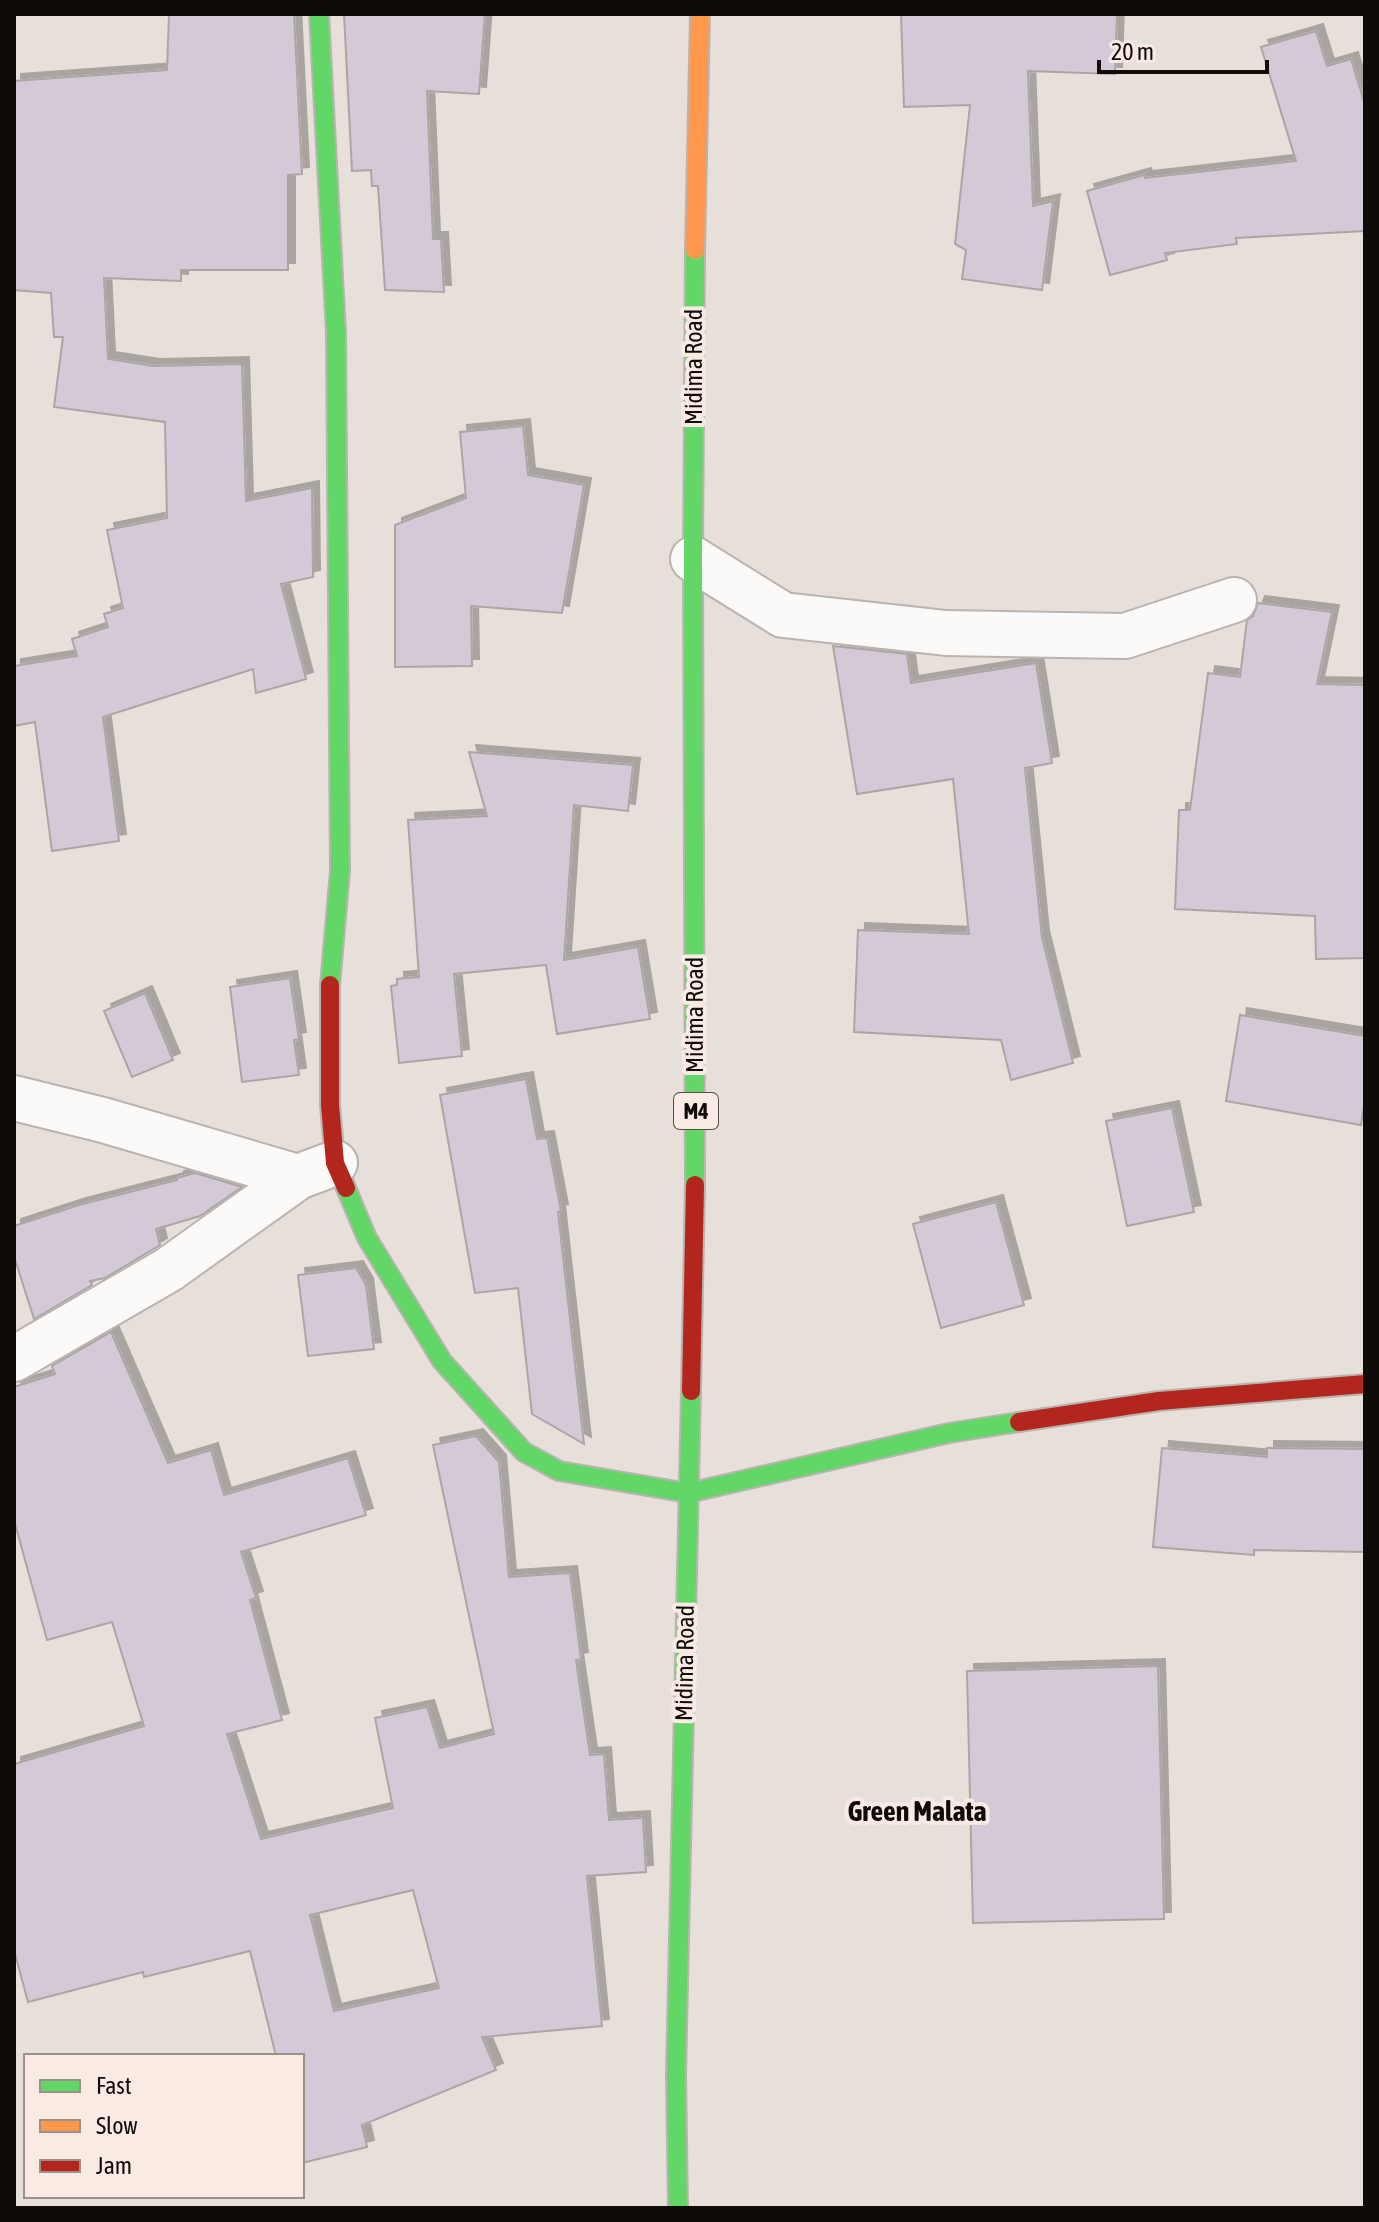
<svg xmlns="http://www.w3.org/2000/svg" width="1379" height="2222" viewBox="0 0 1379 2222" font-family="'Asap Condensed',sans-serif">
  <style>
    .building { fill: #d4cad7; stroke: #aba6a6; stroke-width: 2; fill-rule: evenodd; filter: url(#shadow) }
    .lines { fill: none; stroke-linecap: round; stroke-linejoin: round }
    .street-casing { stroke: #b9b4b0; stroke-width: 48 }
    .fast-casing { stroke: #b9b4b0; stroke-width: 22 }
    .slow-casing { stroke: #b9b4b0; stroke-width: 22 }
    .jam-casing { stroke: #b9b4b0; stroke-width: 22 }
    .street { stroke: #fbfaf9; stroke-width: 44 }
    .fast { stroke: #63d668; stroke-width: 18 }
    .slow { stroke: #ff974d; stroke-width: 18 }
    .jam { stroke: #b3261e; stroke-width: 18 }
    .labels { text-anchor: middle; stroke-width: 8; stroke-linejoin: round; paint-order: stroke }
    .shield { fill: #f9ebe3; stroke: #554e4a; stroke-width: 2 }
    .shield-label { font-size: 22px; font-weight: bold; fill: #0f0b08 }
    .street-label { font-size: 24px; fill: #0f0b08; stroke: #f9ebe3 }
    .quarter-label { font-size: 28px; font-weight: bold; fill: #0f0b08; stroke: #f9ebe3 }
  </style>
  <defs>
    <filter id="shadow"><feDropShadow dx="7" dy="-7" stdDeviation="0" flood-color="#0004"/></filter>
  </defs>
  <rect width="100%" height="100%" fill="#e7dfda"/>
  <!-- building -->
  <g class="building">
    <polygon points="169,14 294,14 302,174 288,175 288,270 181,270 181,281 104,278 108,359 153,366 242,364 246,501 312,488 313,577 281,584 306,679 256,693 253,669 103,717 119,841 52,851 35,722 14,726 14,666 77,656 72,639 108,627 104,614 123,608 107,530 167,518 165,422 54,407 63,337 54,337 51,293 14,290 14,81 167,70"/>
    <polygon points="344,14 485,14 479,94 427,91 433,239 441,239 444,292 385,290 378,186 372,186 371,170 352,171"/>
    <polygon points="901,14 1117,14 1115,74 1028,71 1033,206 1053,201 1042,290 962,279 966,250 955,244 970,105 904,107"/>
    <polygon points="1316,31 1327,66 1351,59 1365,105 1365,231 1236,238 1237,244 1165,253 1167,260 1110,275 1087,191 1144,175 1145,178 1296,161 1261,47"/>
    <polygon points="523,426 528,475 584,485 562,613 471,606 472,666 395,667 395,525 466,498 460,432"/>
    <polygon points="1258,603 1332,612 1317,684 1365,685 1365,958 1316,959 1315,916 1175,909 1179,810 1190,810 1208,673 1240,677 1247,620 1253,616"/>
    <polygon points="833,646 907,654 911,683 1036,663 1052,763 1025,768 1042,937 1073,1063 1011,1080 1001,1040 854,1032 858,930 969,934 953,779 857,794"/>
    <polygon points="469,752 633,765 628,811 574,805 564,960 638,947 650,1019 557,1034 546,965 454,974 462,1056 399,1063 391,986 397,985 397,979 419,977 408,820 487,816"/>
    <polygon points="290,978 299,1039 294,1040 299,1075 242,1082 230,987"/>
    <polygon points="145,993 173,1060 132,1077 104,1011"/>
    <polygon points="1240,1015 1365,1036 1365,1099 1361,1125 1226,1101"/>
    <polygon points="526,1079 537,1139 547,1138 561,1211 558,1212 584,1444 532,1414 518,1288 475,1293 440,1095"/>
    <polygon points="1172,1108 1194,1212 1127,1226 1106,1121"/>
    <polygon points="195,1173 242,1187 200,1216 156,1229 160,1245 105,1278 90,1281 92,1285 34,1319 14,1256 14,1226 79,1205 177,1180 177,1178"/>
    <polygon points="996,1202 1024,1305 941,1328 913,1224"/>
    <polygon points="356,1268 366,1285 374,1349 308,1356 298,1275"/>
    <path d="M111,1332L168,1463L211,1450L224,1495L348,1458L366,1515L241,1552L256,1598L250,1600L282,1720L227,1734L261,1839L393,1808L375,1718L427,1707L440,1748L494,1734L433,1445L476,1436L499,1462L509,1577L570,1573L581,1659L576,1660L590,1755L604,1754L609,1820L643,1818L646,1872L587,1876L602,2026L482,2037L496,2070L362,2125L367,2147L302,2163V2056H276L250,1951L144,1977L143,1972L28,2002L14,1950V1764L144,1726L112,1622L47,1640L14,1520V1387L55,1374L52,1366ZM413,1890L439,1988L334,2011L310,1915Z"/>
    <polygon points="1162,1448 1267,1457 1267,1448 1365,1449 1365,1552 1254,1550 1254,1555 1153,1547"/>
    <polygon points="1158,1666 1164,1919 973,1923 967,1671"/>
  </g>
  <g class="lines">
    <!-- street casing -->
    <g class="street-casing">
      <g id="street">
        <polyline points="693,559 783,615 946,633 1125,636 1234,600"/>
        <polyline points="14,1098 103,1120 298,1177"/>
        <polyline points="14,1359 168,1270 298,1177 335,1163"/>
      </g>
    </g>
    <!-- fast casing -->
    <g class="fast-casing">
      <g id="fast">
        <polyline points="319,14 336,333 340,871 330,985"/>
        <polyline points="695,250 693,559 695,1185"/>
        <polyline points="346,1188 367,1238 442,1361 524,1452 559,1471 688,1493 949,1433 1019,1422"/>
        <polyline points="678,2208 676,2075 691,1391"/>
      </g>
    </g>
    <!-- slow casing -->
    <g class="slow-casing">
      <polyline id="slow" points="695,250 700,14"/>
    </g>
    <!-- jam casing -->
    <g class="jam-casing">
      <g id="jam">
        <polyline points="330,985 330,1105 335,1163 346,1188"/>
        <polyline points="691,1391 695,1185"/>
        <polyline points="1019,1422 1159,1401 1365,1384"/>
      </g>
    </g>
    <!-- street -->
    <use href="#street" class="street"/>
    <!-- fast -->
    <use href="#fast" class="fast"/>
    <!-- slow -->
    <use href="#slow" class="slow"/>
    <!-- jam -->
    <use href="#jam" class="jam"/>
  </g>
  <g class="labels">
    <!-- shield labels -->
    <rect class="shield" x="674" y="1093" width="44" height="36" rx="6"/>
    <g class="shield-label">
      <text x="696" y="1119">M4</text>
    </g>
    <!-- street labels -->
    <g class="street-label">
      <text transform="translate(694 367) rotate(-90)" y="8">Midima Road</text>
      <text transform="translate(695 1015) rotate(-90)" y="8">Midima Road</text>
      <text transform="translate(685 1663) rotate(-89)" y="8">Midima Road</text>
    </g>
    <!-- quarter labels -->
    <g class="quarter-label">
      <text x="917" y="1821">Green Malata</text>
    </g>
  </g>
  <!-- border -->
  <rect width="1379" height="2222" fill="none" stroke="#0f0b08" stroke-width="32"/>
  <!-- legend -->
  <rect x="24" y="2054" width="280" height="144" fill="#f9ebe3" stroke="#9b918b" stroke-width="2"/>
  <rect x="40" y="2080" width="40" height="12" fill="#63d668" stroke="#9b918b" stroke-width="2"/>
  <text x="96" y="2094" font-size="24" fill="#0f0b08">Fast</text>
  <rect x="40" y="2120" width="40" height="12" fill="#ff974d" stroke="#9b918b" stroke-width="2"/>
  <text x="96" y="2134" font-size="24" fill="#0f0b08">Slow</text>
  <rect x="40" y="2160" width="40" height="12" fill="#b3261e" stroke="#9b918b" stroke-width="2"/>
  <text x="96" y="2174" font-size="24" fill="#0f0b08">Jam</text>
  <!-- scale -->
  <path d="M1099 60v12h168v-12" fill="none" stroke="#0f0b08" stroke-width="4"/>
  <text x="1111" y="60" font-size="24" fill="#0f0b08" stroke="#f9ebe3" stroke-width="6" paint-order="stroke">20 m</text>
</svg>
